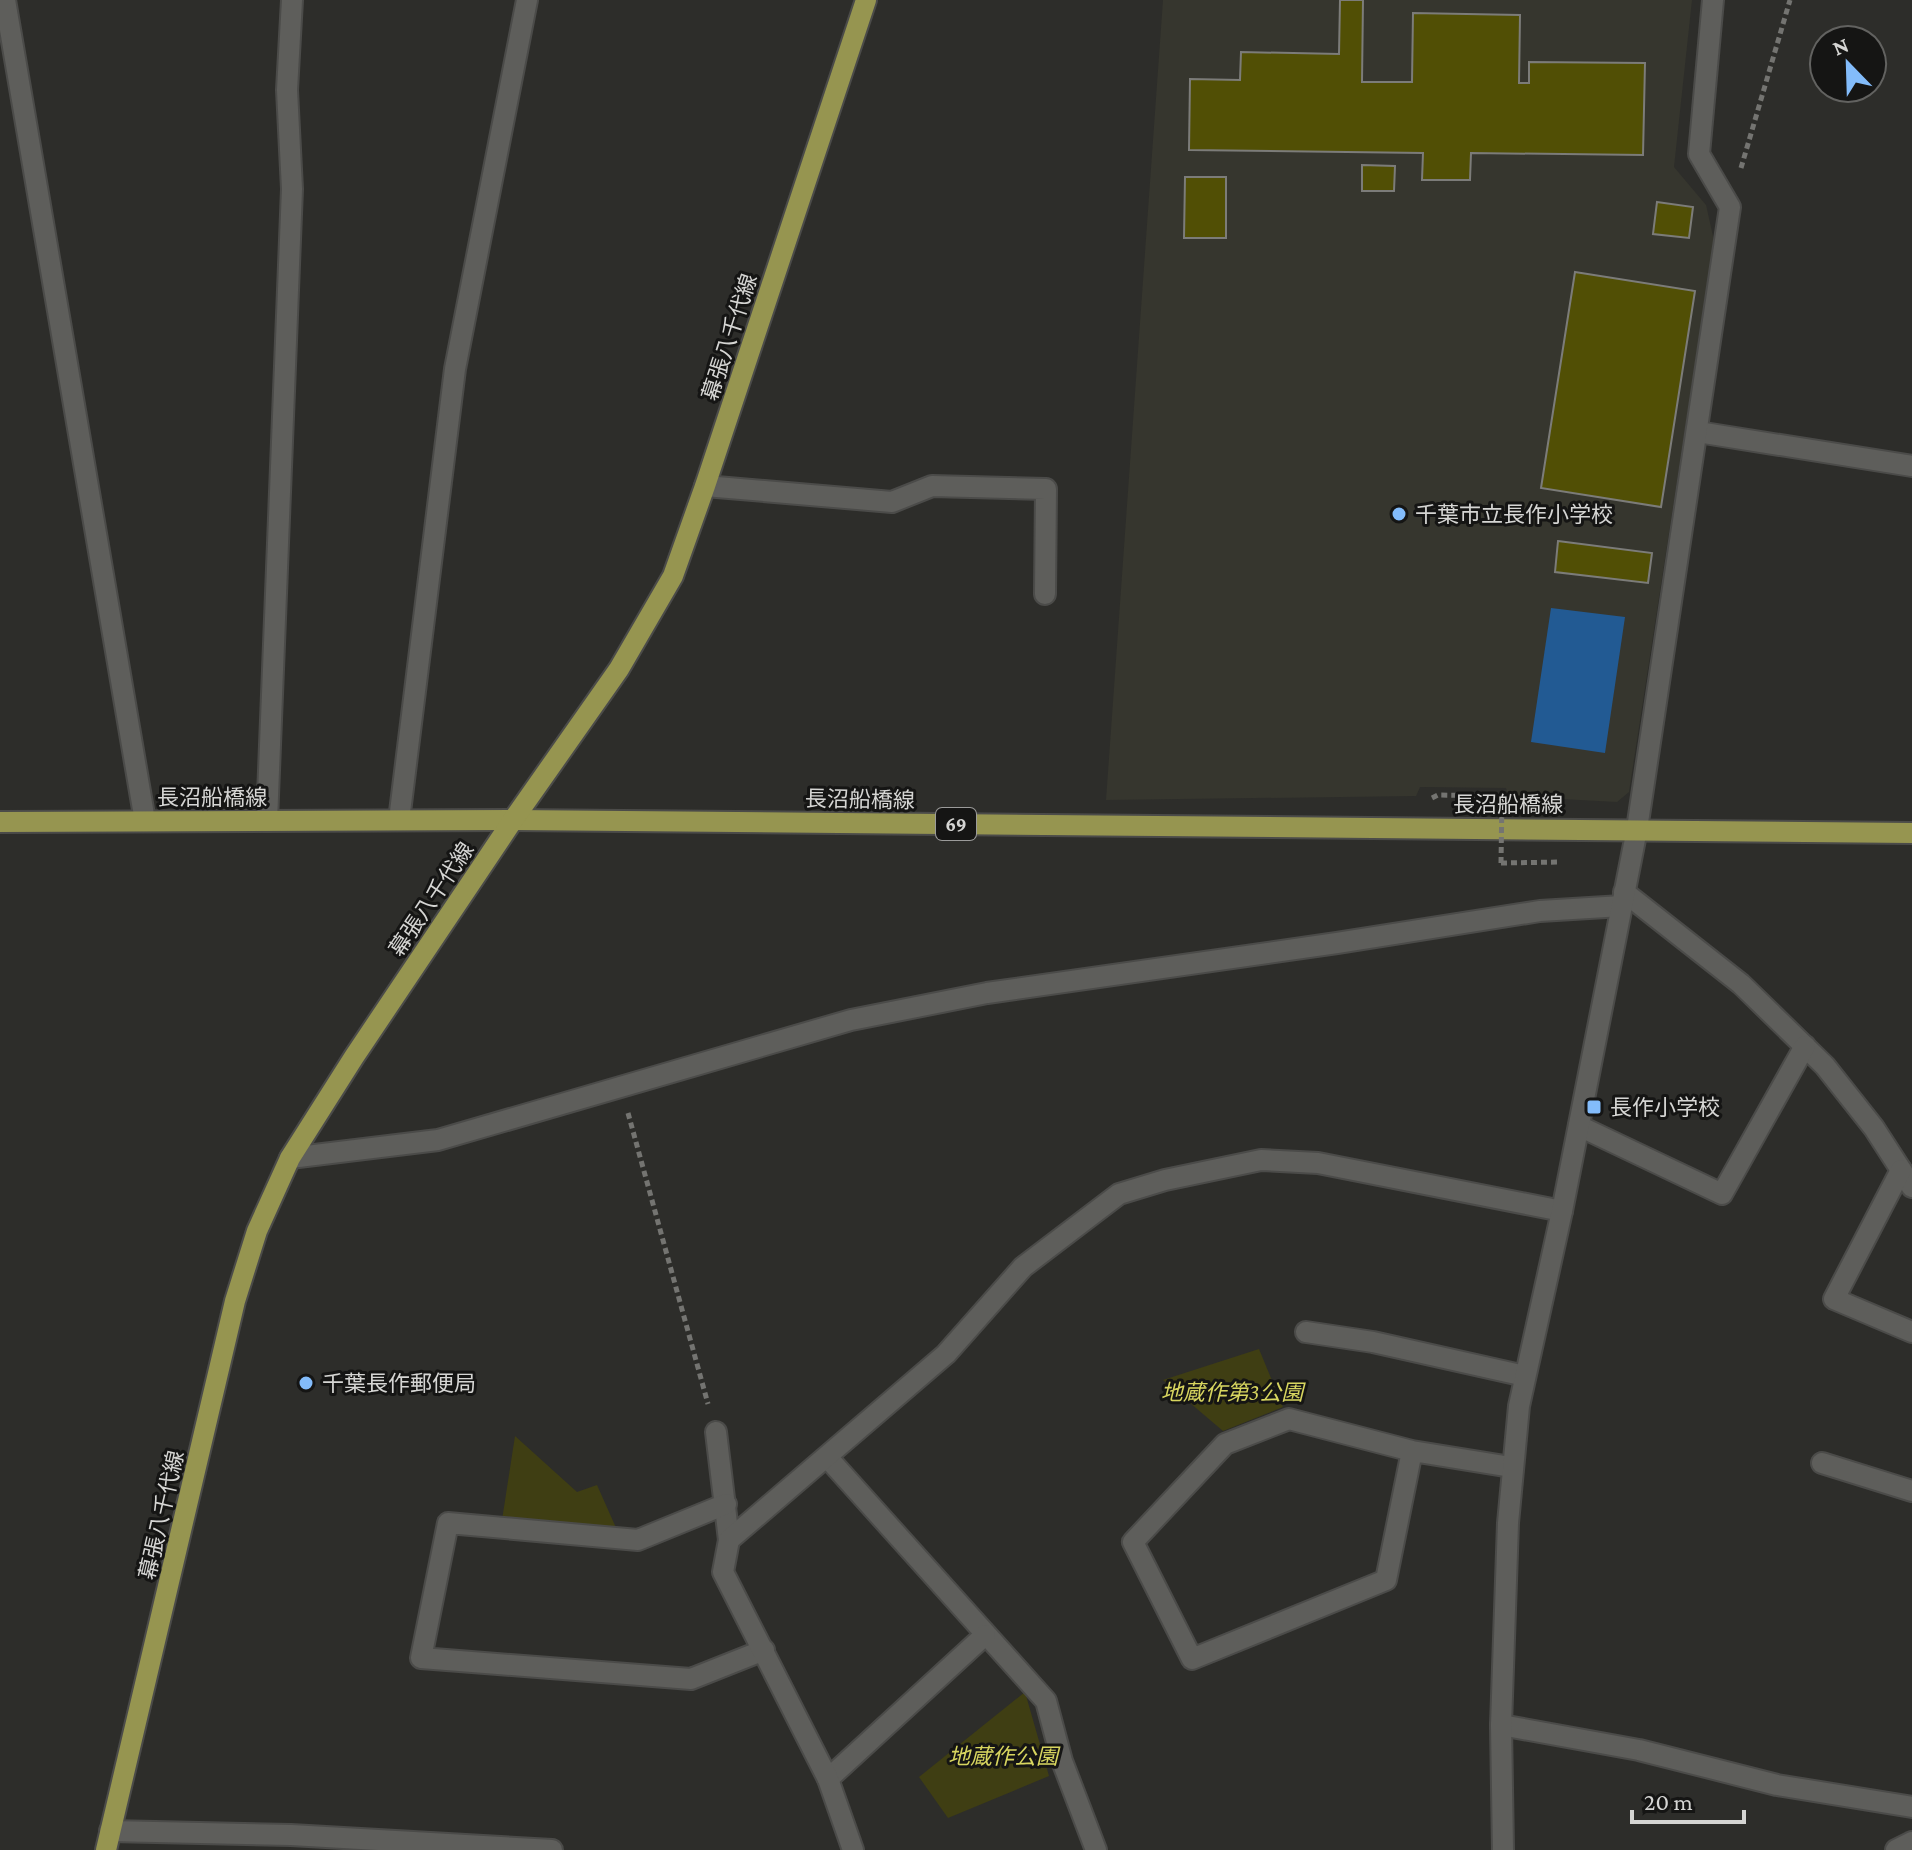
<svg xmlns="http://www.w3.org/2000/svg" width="1912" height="1850" viewBox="0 0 1912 1850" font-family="'Crimson Pro','Noto Sans JP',serif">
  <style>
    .built { fill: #36362e }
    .green { fill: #3f3e13 }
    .water { fill: #225a93 }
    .building { fill: #514f05; stroke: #7c7c79; stroke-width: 2 }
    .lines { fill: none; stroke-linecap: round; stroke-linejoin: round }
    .minor-casing { stroke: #4b4b49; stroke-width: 24 }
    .major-casing { stroke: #4b4b49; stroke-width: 24 }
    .path { stroke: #747471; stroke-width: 5; stroke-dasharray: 6 4; stroke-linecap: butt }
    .minor { stroke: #5e5e5b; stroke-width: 20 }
    .major { stroke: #969550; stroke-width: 20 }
    .path-bridge { stroke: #747471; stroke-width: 5; stroke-dasharray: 6 4; stroke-linecap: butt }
    .poi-dot { fill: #83bcfb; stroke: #151514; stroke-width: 3 }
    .labels { text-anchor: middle; stroke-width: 6; stroke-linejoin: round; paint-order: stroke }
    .shield { fill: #151514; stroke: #9b9b9a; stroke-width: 2 }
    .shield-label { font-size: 20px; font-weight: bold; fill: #d5d5d3 }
    .street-label { font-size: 22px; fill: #d5d5d3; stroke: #151514 }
    .poi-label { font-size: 22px; fill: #d5d5d3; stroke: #151514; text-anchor: start }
    .park-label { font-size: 22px; font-style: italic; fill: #d7d55f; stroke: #151514 }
  </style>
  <rect width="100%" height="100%" fill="#2d2d2a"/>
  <!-- built -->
  <polygon class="built" points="1163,0 1692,0 1674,167 1706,205 1714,241 1629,792 1617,802 1508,796 1506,788 1423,787 1420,787 1416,796 1106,800"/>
  <!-- green -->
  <g class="green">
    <polygon points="1259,1349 1283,1407 1223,1431 1163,1380"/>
    <polygon points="515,1436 577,1492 597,1485 617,1530 502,1520"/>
    <polygon points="1025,1692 1049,1776 948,1818 919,1777"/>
  </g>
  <!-- water -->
  <polygon class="water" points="1551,608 1625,617 1605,753 1531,742"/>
  <!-- building -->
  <g class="building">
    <polygon points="1340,0 1363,0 1362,82 1412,82 1413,13 1520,15 1519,83 1529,83 1529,62 1645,63 1643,155 1471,153 1470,180 1422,180 1423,153 1189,150 1190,79 1240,80 1241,52 1339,54"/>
    <polygon points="1362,165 1395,166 1394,191 1362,191"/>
    <polygon points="1185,177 1226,177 1226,238 1184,238"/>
    <polygon points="1657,202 1693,207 1689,238 1653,234"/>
    <polygon points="1575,272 1695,291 1661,507 1541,488"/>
    <polygon points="1558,541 1652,553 1648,583 1555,572"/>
  </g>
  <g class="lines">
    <!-- minor casing -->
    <g class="minor-casing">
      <g id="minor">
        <polyline points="5,0 145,821"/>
        <polyline points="1698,432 1912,466"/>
        <polyline points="705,486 892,502 932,486 1046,489 1045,594"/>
        <polyline points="399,820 455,369 527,0"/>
        <polyline points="267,821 292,189 287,90 292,0"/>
        <polyline points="1624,892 1741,984 1825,1066 1874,1128 1912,1187"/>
        <polyline points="1579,1126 1722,1194 1805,1046"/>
        <polyline points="290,1158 438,1140 851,1020 987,993 1337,943 1540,911 1622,906"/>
        <polyline points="1901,1170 1834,1299 1912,1332"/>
        <polyline points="1306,1332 1373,1342 1525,1376"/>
        <polyline points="716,1432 729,1540"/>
        <polyline points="1412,1451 1386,1580 1192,1659 1133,1542 1225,1444 1289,1419 1412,1451 1511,1467"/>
        <polyline points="827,1457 1046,1701 1062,1761 1096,1850"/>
        <polyline points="1822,1463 1912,1491"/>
        <polyline points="726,1504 638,1540 448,1523 421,1658 691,1679 764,1650"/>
        <polyline points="1501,1725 1639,1750 1777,1785 1912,1807"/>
        <polyline points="828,1779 985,1635"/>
        <polyline points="110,1831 291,1835 552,1850"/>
        <polyline points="853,1850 828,1779 723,1572 729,1540 946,1354 1023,1267 1119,1194 1165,1180 1261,1160 1318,1163 1562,1211"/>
        <polyline points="1503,1850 1501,1725 1508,1523 1519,1406 1562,1211 1637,829 1730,207 1699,154 1713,0"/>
        <polyline points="1896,1850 1912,1842"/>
      </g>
    </g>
    <!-- major casing -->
    <g class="major-casing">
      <g id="major">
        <polyline points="0,822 513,820 1912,833"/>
        <polyline points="106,1850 235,1301 257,1231 290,1158 354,1057 513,820 619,669 673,576 705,486 866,0"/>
      </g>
    </g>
    <!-- path -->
    <g class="path">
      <polyline points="1741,168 1790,0"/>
      <polyline points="1432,798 1438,795 1502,796"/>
      <polyline points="1501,863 1560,862"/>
      <polyline points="628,1113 708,1404"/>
    </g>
    <!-- minor -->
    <use href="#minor" class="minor"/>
    <!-- major -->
    <use href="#major" class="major"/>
    <!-- path-bridge -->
    <polyline class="path-bridge" points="1501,863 1502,796"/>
  </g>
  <!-- markers -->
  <g class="poi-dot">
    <circle cx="1399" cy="514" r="8"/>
    <rect x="1586" y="1099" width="16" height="16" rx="4"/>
    <circle cx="306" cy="1383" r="8"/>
  </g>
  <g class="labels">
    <!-- shield labels -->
    <rect class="shield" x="936" y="808" width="40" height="32" rx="6"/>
    <g class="shield-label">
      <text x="956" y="831">69</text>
    </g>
    <!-- street labels -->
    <g class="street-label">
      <text transform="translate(729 337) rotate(-72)" y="8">幕張八千代線</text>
      <text x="212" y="805">長沼船橋線</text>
      <text transform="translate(860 799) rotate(1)" y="8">長沼船橋線</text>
      <text x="1508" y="812">長沼船橋線</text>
      <text transform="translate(431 899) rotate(-56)" y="8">幕張八千代線</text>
      <text transform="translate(161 1515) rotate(-77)" y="8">幕張八千代線</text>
    </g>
    <!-- poi labels -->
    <g class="poi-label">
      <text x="1415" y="522">千葉市立長作小学校</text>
      <text x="1610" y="1115">長作小学校</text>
      <text x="322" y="1391">千葉長作郵便局</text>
    </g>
    <!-- park labels -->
    <g class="park-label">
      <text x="1232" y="1400">地蔵作第3公園</text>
      <text x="1003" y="1764">地蔵作公園</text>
    </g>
  </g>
  <!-- north arrow -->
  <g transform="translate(1848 64) rotate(337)"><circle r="38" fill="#151514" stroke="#626260" stroke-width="2"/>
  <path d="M0-6L14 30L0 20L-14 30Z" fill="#83bcfb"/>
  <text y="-12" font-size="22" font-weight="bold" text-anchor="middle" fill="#d5d5d3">N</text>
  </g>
  <!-- scale -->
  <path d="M1632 1810v12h112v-12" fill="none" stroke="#d5d5d3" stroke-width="4"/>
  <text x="1644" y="1810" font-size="24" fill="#d5d5d3" stroke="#151514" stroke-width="6" paint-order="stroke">20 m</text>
</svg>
